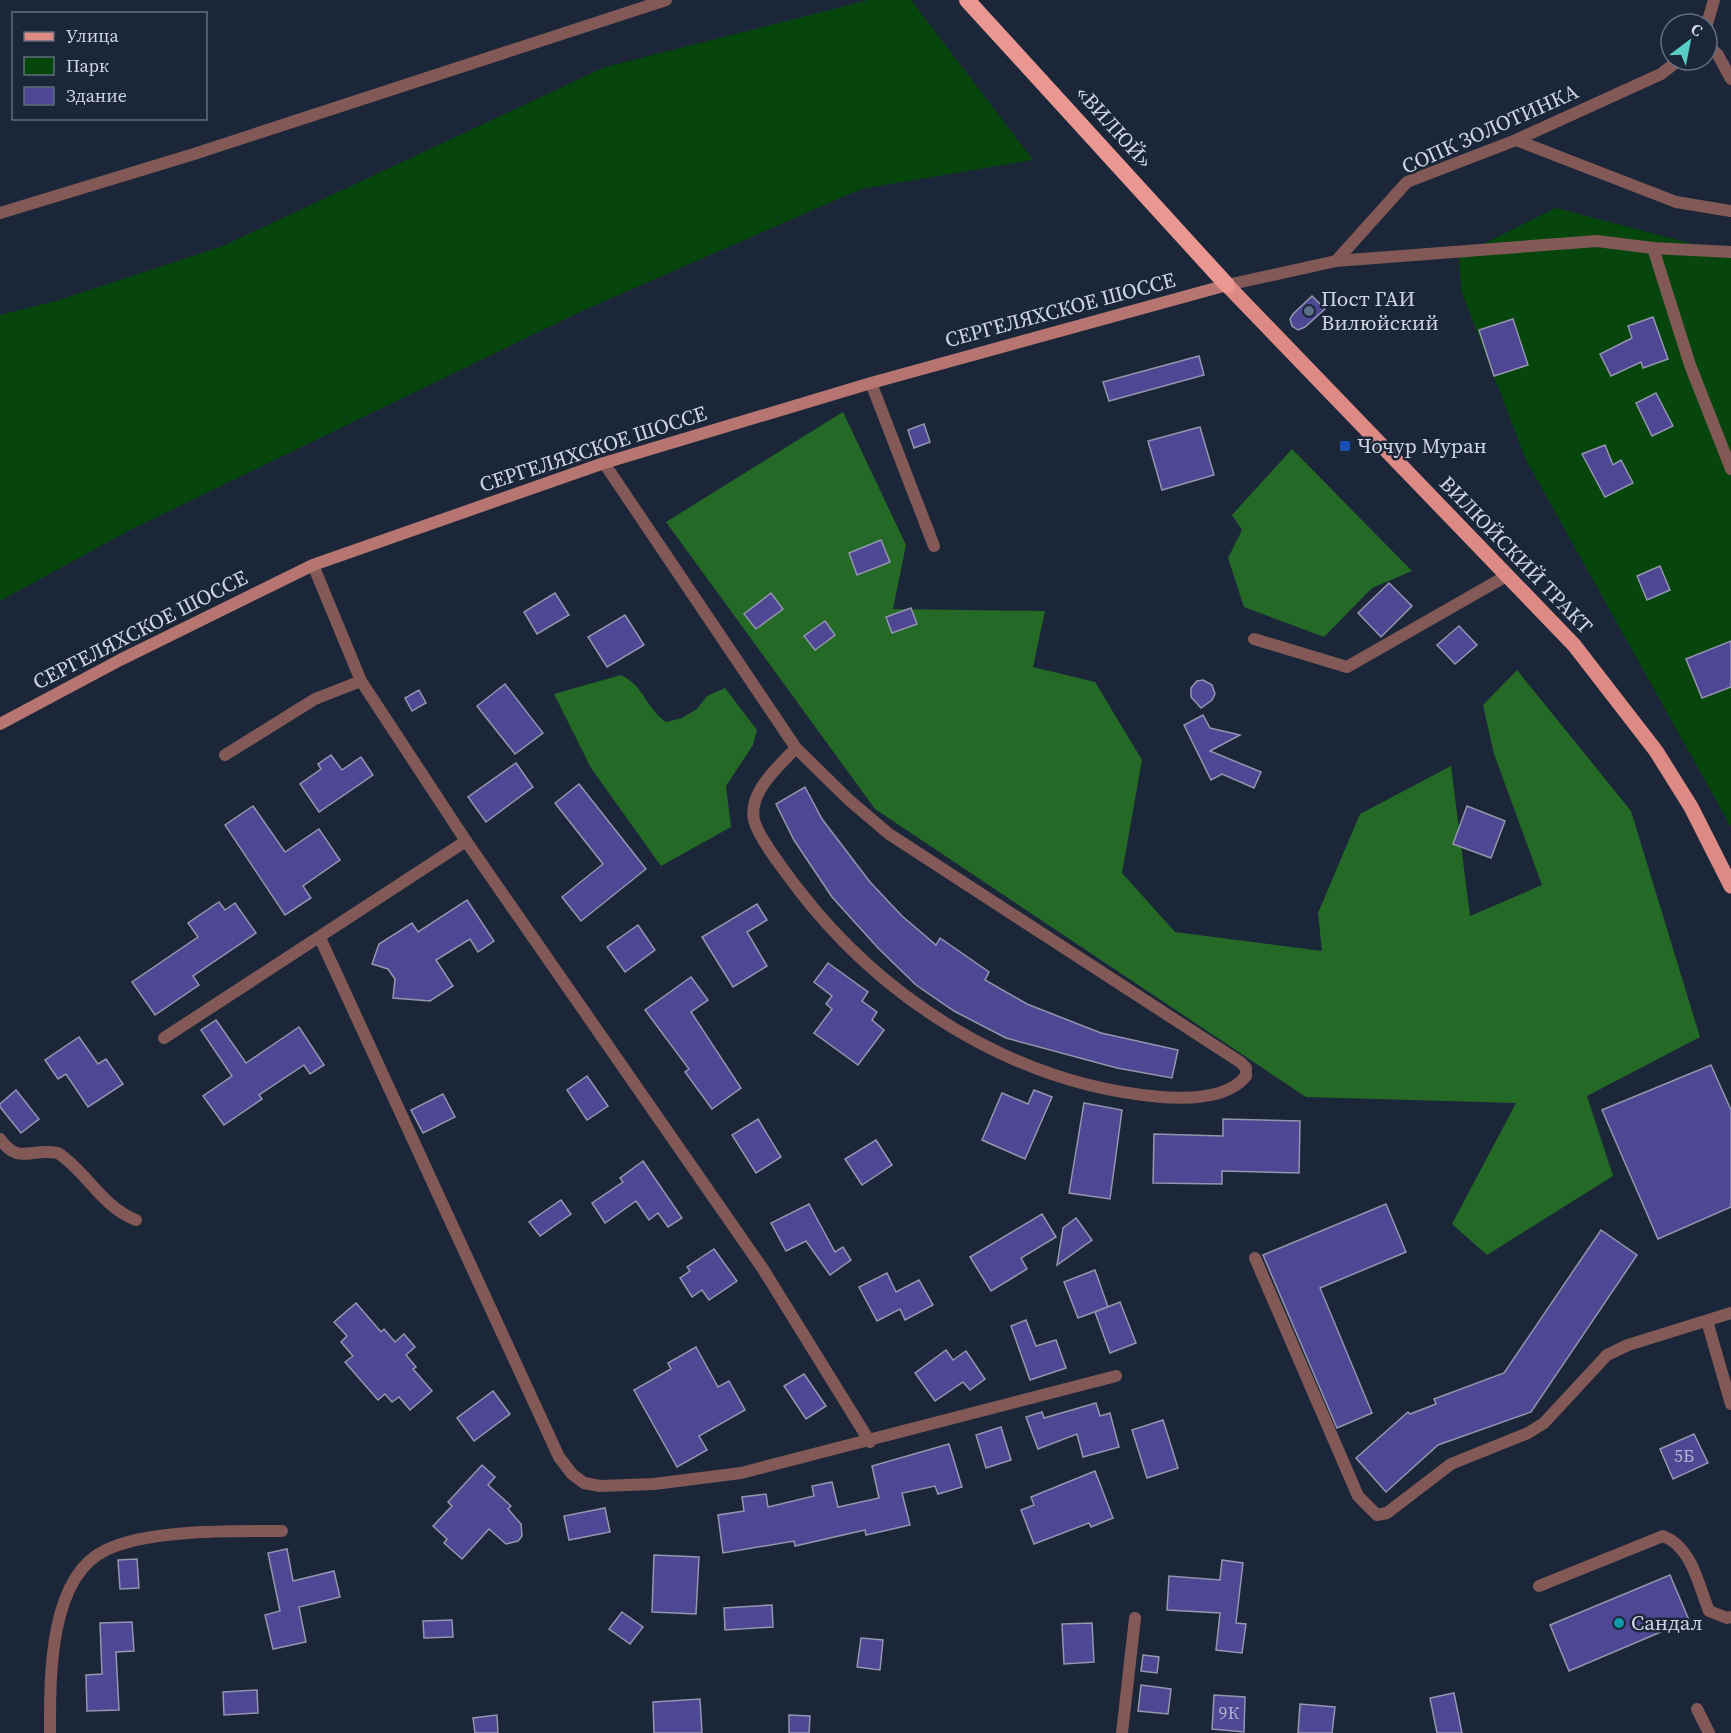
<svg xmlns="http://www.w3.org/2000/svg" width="1731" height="1733" viewBox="0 0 1731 1733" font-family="'Source Serif 4',serif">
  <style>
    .green { fill: #06450c }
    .forest { fill: #246926 }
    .building { fill: #4d4794; stroke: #9495ae; stroke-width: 1.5 }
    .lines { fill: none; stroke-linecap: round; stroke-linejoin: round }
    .service { stroke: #825956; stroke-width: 12 }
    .minor { stroke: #825956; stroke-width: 12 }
    .secondary { stroke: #b67570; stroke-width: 12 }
    .primary { stroke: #de8a84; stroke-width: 15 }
    .trunk { stroke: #ea9791; stroke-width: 16 }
    .service-dot { fill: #5c6f8a; stroke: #1b2739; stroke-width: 2 }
    .transit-dot { fill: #1a4fb4; stroke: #1b2739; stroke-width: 2 }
    .culture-dot { fill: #0f9aa8; stroke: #1b2739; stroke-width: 2 }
    .labels { text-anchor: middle; stroke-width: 5; stroke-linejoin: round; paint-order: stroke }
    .number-label { font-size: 18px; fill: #adb2ce }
    .street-label { font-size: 21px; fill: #cdd5e1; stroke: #1b2739 }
    .poi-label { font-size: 21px; fill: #cdd5e1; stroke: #1b2739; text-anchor: start }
  </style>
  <rect width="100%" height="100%" fill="#1b2739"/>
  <!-- green -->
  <g class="green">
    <polygon points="869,0 911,0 1033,160 861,189 582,311 130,530 0,601 0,315 56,301 223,246 605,67"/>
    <polygon points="1556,208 1731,254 1731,827 1526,460 1461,290 1459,256"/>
  </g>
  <!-- forest -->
  <g class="forest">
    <polygon points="843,412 906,545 893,609 1045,611 1033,667 1095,682 1142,760 1122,873 1175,932 1322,951 1318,913 1360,814 1451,766 1470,916 1542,885 1494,754 1483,705 1517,670 1631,811 1700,1037 1587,1096 1613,1176 1487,1255 1452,1224 1516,1103 1306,1097 875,809 666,522"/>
    <polygon points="1292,449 1412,571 1372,588 1324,637 1244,607 1228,558 1242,530 1232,515"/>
    <path d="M621,675C646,688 644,706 666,722L682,718L697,709L707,696L725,688L757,730L753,745L726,786L731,827L661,866L591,768L554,694Z"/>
  </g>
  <!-- building -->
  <g class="building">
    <polygon points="1312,296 1325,309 1305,327 1298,330 1292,326 1290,319 1293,314"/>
    <polygon points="1653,317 1668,359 1643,368 1641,362 1611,376 1600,354 1632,338 1628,326"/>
    <polygon points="1513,319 1528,365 1494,376 1479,330"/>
    <polygon points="1199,356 1204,375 1109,401 1103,382"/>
    <polygon points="1656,393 1673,426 1652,436 1636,403"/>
    <polygon points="924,424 930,442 914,448 908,430"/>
    <polygon points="1200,427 1214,475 1162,490 1148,441"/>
    <polygon points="1605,445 1613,465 1621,460 1633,483 1605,497 1582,454"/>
    <polygon points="881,540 890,562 857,575 849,553"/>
    <polygon points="1660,566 1670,590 1647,600 1637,576"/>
    <polygon points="1389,583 1412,606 1381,637 1358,613"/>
    <polygon points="555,593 569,615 537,634 524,612"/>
    <polygon points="771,593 783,609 756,629 744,614"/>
    <polygon points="911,608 917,624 892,633 886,617"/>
    <polygon points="625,615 644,645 607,667 588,637"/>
    <polygon points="825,621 835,635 815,650 804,636"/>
    <polygon points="1459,626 1477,645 1455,664 1437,645"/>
    <polygon points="1731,641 1731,687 1702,698 1686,659"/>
    <polygon points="1203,680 1212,685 1215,694 1212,700 1201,708 1191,697 1191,688 1197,681"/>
    <polygon points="505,684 543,733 515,754 477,706"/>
    <polygon points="419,690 426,703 412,711 405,698"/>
    <polygon points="1203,715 1210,728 1240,735 1210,751 1261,772 1254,788 1222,774 1211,780 1184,725"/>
    <polygon points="331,755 342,770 361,757 373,775 319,812 300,784 321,769 318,764"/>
    <polygon points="516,763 533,787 486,822 468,797"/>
    <polygon points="579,784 646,869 581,921 562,897 603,864 555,803"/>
    <polygon points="805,787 822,819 870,882 902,916 936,945 940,938 989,972 985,980 1027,1004 1101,1033 1178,1050 1172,1078 1117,1068 1006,1038 954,1011 916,985 878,948 832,897 794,840 776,804"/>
    <polygon points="253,806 285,852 319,829 340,860 303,886 311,898 285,915 225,825"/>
    <polygon points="1467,806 1505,821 1491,858 1453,844"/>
    <polygon points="467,900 494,941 478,952 470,939 436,960 453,986 430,1001 393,998 395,979 388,969 372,964 379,944 412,923 418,932"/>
    <polygon points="219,902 225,910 235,903 256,933 193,976 199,985 155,1015 132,982 198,937 188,923"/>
    <polygon points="757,904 767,920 747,932 767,966 733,987 702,937"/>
    <polygon points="638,925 655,950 625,972 607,947"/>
    <polygon points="828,963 868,992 862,1001 877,1012 872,1020 884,1030 858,1065 814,1033 832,1009 826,1004 832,996 814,982"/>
    <polygon points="691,977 708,1000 691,1012 741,1088 712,1109 685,1072 689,1069 645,1010"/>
    <polygon points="216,1020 246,1063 299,1027 324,1065 310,1074 304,1065 259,1095 262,1099 224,1125 203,1096 232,1076 201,1030"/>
    <polygon points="79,1037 98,1064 106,1059 123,1084 88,1107 66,1074 58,1079 45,1060"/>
    <polygon points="1711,1065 1731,1110 1731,1207 1658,1239 1602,1110"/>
    <polygon points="587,1076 608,1106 587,1120 567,1090"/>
    <polygon points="16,1090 39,1119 21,1133 0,1107 0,1104"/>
    <polygon points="1034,1090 1052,1097 1025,1159 982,1140 1002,1093 1028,1104"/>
    <polygon points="443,1094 455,1117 423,1133 411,1110"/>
    <polygon points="1084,1103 1122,1110 1110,1199 1069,1193"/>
    <polygon points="758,1119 781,1157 756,1173 732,1135"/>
    <polygon points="1223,1119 1300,1121 1299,1173 1222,1171 1222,1184 1153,1183 1154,1134 1223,1136"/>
    <polygon points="876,1140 892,1165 862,1185 845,1159"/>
    <polygon points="643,1161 682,1218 668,1227 658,1213 649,1220 636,1201 605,1223 592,1203 623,1182 620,1178"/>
    <polygon points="561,1200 571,1214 540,1236 529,1222"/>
    <polygon points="809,1204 835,1252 843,1247 851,1260 830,1275 806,1241 786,1251 771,1223"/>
    <polygon points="1386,1204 1406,1252 1320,1288 1372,1413 1337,1428 1263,1255"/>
    <polygon points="1042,1214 1056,1237 1021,1258 1027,1269 991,1291 970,1257"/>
    <polygon points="1076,1218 1092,1240 1057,1265 1063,1228"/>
    <polygon points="1601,1230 1637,1255 1531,1412 1438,1445 1386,1492 1356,1458 1408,1412 1410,1414 1436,1404 1434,1399 1504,1373"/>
    <polygon points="714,1249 737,1281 709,1300 702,1290 692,1297 680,1278 690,1271 687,1267"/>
    <polygon points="1095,1270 1108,1307 1078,1318 1064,1282"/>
    <polygon points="887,1273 896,1292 919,1280 933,1305 905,1320 900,1309 877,1321 859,1287"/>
    <polygon points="1120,1302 1136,1343 1110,1353 1095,1312"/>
    <polygon points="356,1303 381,1332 384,1329 395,1342 404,1334 415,1347 406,1355 416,1367 413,1369 432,1391 410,1410 399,1397 392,1402 385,1394 378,1400 345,1362 353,1356 341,1342 347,1336 334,1322"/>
    <polygon points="1026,1320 1036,1346 1056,1340 1066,1368 1030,1380 1011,1326"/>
    <polygon points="696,1347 718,1387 729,1381 745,1410 699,1436 707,1450 677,1467 634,1390 671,1369 668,1363"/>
    <polygon points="946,1350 953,1360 966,1351 985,1379 970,1390 963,1382 935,1401 915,1373"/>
    <polygon points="804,1374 826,1406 806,1419 784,1386"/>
    <polygon points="493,1391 510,1414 474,1441 457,1418"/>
    <polygon points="1096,1403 1100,1416 1110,1413 1119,1447 1083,1457 1077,1434 1038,1449 1026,1417 1042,1412 1044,1418"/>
    <polygon points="1163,1420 1178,1468 1147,1478 1132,1430"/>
    <polygon points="1001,1427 1011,1460 986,1468 976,1435"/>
    <polygon points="1694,1434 1708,1463 1673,1479 1660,1449"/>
    <polygon points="949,1444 962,1487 938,1494 935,1486 902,1493 910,1525 866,1535 865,1530 795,1546 794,1541 723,1553 718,1515 744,1511 742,1497 766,1494 768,1507 814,1496 812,1486 832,1482 838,1507 879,1498 872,1466"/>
    <polygon points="482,1465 495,1477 488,1485 511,1506 508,1509 521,1524 522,1536 518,1541 506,1544 489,1529 462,1559 444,1543 447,1539 433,1526 452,1506 448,1502"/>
    <polygon points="1095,1471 1113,1518 1091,1527 1089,1523 1034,1544 1021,1510 1034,1505 1031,1497"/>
    <polygon points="605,1508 610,1532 569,1540 564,1516"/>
    <polygon points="287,1549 293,1581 334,1571 340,1597 299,1607 306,1642 273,1649 265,1615 280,1611 268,1553"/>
    <polygon points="654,1555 699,1557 696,1614 652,1612"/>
    <polygon points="137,1559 139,1588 120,1589 118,1560"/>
    <polygon points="1222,1560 1243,1563 1236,1623 1246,1624 1242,1653 1216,1650 1220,1613 1167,1610 1169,1576 1220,1580"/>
    <polygon points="1670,1575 1689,1620 1569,1671 1550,1625"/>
    <polygon points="772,1605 773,1627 725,1630 724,1608"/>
    <polygon points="622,1612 643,1627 630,1644 609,1629"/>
    <polygon points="452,1620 453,1637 424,1638 423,1621"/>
    <polygon points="132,1622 134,1651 116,1652 119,1710 87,1711 86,1675 102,1674 100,1623"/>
    <polygon points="1092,1623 1094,1662 1064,1664 1062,1624"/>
    <polygon points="861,1638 883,1640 880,1670 857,1667"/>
    <polygon points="1143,1655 1159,1657 1157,1673 1141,1671"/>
    <polygon points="1141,1685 1171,1689 1168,1714 1138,1711"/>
    <polygon points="257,1690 258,1713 224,1715 223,1692"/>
    <polygon points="1454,1693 1462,1733 1437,1733 1430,1698"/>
    <polygon points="1214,1695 1245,1697 1244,1732 1212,1729"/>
    <polygon points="700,1699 702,1733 654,1733 653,1702"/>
    <polygon points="1300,1704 1335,1707 1332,1733 1298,1733"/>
    <polygon points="497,1715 498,1733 475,1733 473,1718"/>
    <polygon points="789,1715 810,1716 809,1733 789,1733"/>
  </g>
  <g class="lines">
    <!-- service -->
    <g class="service">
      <polyline points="1653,248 1690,365 1731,469"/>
      <polyline points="871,383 934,546"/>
      <path d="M604,463L796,748L849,800L889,834L1240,1062L1246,1068V1076C1228,1099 1188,1099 1161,1097C1017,1085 885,1002 798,889C787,874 758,838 754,820C748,792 779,766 796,748"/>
      <polyline points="1254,639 1347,667 1508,575"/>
      <polyline points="225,755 315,699 361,681"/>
      <path d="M0,1139C19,1166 32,1147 58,1153C88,1173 101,1206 136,1220"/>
      <polyline points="1255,1258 1358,1496 1377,1515 1387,1513 1451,1464 1528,1433 1544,1423 1607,1355 1628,1345 1731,1313"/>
      <polyline points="1707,1321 1731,1404"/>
      <path d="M1539,1586L1663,1536C1692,1547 1698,1584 1709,1611L1727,1618L1731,1617"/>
      <polyline points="1697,1709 1709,1733"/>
      <polyline points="1122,1733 1135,1618"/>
    </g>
    <!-- minor -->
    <g class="minor">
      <polyline points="1707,24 1714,0"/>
      <polyline points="1707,45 1718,55 1731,79"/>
      <polyline points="1516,140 1676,202 1731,211"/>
      <polyline points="0,213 194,154 666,0"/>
      <polyline points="1336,261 1407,182 1516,140 1661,74 1679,60"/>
      <polyline points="1227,285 1336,261 1597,241 1653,248 1731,252"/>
      <polyline points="313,565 361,681 466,841 763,1269 870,1442"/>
      <polyline points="320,938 559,1457 572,1474 584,1483 600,1486 654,1484 741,1473 1116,1376"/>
      <polyline points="164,1038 466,841"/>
      <path d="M50,1733C50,1680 48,1577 106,1550C148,1529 234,1531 282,1531"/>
    </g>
    <!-- secondary -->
    <polyline class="secondary" points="0,724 120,660 313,565 604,463 871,383 1227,285"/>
    <!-- primary -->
    <polyline class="primary" points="1227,285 1574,645 1656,751 1691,807 1731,886"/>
    <!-- trunk -->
    <polyline class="trunk" points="967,0 1227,285"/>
  </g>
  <!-- markers -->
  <circle class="service-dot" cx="1309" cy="311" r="6"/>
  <rect class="transit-dot" x="1339" y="440" width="12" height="12" rx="3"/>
  <circle class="culture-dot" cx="1619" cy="1623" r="6"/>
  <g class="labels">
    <!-- number labels -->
    <g class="number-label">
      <text x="1684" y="1462">5Б</text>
      <text x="1229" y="1719">9К</text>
    </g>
    <!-- street labels -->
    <g class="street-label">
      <text transform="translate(1114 127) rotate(48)" y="7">«ВИЛЮЙ»</text>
      <text transform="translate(1490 129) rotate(-24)" y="7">СОПК ЗОЛОТИНКА</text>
      <text transform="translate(1060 310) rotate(-15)" y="7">СЕРГЕЛЯХСКОЕ ШОССЕ</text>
      <text transform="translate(593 449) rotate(-18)" y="7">СЕРГЕЛЯХСКОЕ ШОССЕ</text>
      <text transform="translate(1516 555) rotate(46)" y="7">ВИЛЮЙСКИЙ ТРАКТ</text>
      <text transform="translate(140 630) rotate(-27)" y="7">СЕРГЕЛЯХСКОЕ ШОССЕ</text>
    </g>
    <!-- poi labels -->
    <g class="poi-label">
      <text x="1321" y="306">Пост ГАИ<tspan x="1321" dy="24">Вилюйский</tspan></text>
      <text x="1357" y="453">Чочур Муран</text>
      <text x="1631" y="1630">Сандал</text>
    </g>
  </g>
  <!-- legend -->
  <rect x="12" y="12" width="195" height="108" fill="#1b2739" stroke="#626d7c" stroke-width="1.5"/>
  <rect x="24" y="32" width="30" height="9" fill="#de8a84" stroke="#626d7c" stroke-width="1.5"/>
  <text x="66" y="42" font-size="18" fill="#cdd5e1">Улица</text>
  <rect x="24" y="57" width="30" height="18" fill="#06450c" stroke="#626d7c" stroke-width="1.5"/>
  <text x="66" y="72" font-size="18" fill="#cdd5e1">Парк</text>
  <rect x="24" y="87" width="30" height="18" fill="#4d4794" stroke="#626d7c" stroke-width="1.5"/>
  <text x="66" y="102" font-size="18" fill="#cdd5e1">Здание</text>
  <!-- north arrow -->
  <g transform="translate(1689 42) rotate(32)"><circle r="28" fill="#1b2739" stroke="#626d7c" stroke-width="1.5"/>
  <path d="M0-4.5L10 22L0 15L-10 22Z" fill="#55cec5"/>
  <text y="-9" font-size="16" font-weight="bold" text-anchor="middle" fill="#cdd5e1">С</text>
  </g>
</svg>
